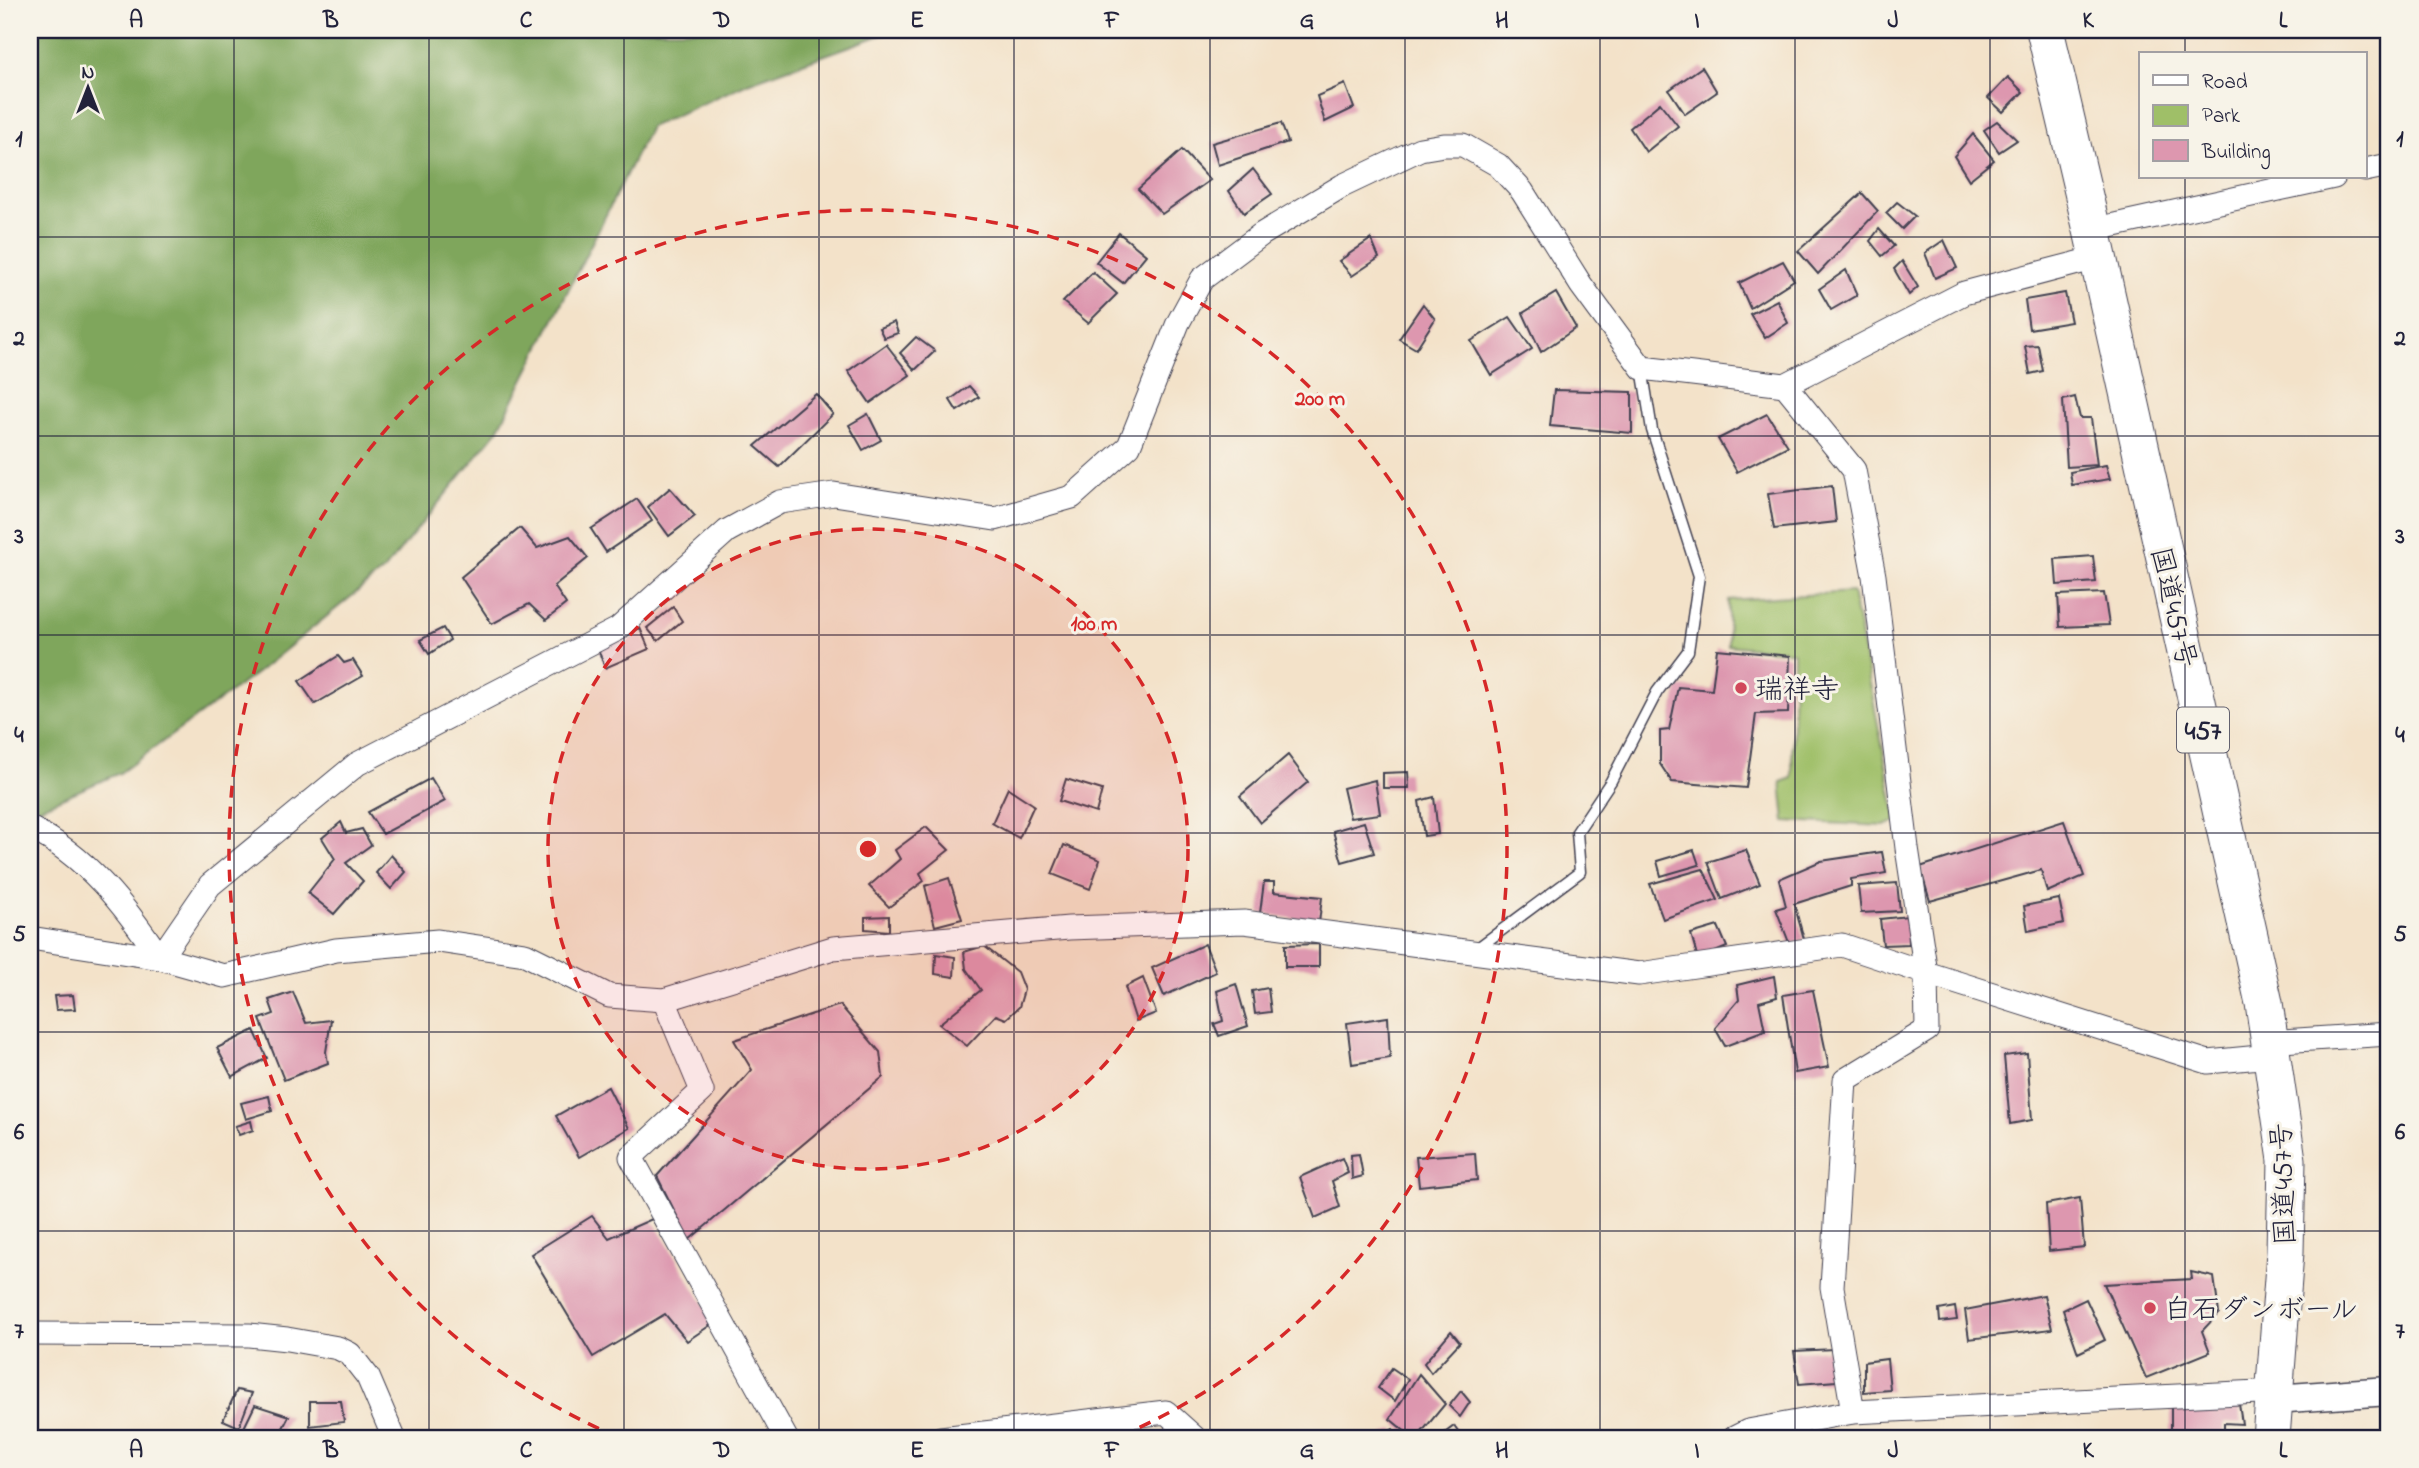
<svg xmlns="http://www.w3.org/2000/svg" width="2419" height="1468" viewBox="0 0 2419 1468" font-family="'Indie Flower','Klee One',sans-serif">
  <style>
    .green { fill: #9fbf68; stroke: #607052; stroke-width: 2 }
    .forest { fill: #7fa65c; stroke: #50644c; stroke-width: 2 }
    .building { fill: #dd97af }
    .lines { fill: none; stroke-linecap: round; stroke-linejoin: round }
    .service-casing { stroke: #413f50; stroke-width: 13 }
    .minor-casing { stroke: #413f50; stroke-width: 25 }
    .tertiary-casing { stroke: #413f50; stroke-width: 31 }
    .trunk-casing { stroke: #413f50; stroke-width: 39 }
    .service { stroke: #fff; stroke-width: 10 }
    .minor { stroke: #fff; stroke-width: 23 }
    .tertiary { stroke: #fff; stroke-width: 28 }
    .trunk { stroke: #fff; stroke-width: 37 }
    .grid { fill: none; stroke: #22223b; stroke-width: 2; stroke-opacity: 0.55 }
    .ring { fill: none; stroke: #d62828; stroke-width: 3.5; stroke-dasharray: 12 9 }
    .poi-dot { fill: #d1495b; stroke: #f7f3e8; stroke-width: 2.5 }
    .labels { text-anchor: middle; stroke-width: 6; stroke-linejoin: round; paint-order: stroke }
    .shield { fill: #f7f3e8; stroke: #62616f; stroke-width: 2 }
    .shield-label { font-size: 26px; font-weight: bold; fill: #22223b }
    .street-label { font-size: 28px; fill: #22223b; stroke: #f7f3e8 }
    .poi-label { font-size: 28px; fill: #22223b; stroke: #f7f3e8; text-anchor: start }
    .centre { fill: #d62828; stroke: #f7f3e8; stroke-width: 3.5 }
    .ring-label { font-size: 21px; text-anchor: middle; font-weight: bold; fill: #d62828; stroke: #f7f3e8; stroke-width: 6; stroke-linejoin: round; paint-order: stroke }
    .neatline { fill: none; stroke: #22223b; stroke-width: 2.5 }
    .grid-label { font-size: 23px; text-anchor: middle; font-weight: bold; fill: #22223b }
  </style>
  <rect width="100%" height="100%" fill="#f7f3e8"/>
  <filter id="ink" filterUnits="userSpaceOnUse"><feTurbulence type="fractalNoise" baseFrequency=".0143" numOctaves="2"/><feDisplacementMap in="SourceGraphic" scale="14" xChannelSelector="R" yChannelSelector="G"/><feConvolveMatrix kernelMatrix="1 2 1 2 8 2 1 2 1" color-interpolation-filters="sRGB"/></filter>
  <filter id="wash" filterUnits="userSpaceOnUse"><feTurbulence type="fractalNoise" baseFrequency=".00686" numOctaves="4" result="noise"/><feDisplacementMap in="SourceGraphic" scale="28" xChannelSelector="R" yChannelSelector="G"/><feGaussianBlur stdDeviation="1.57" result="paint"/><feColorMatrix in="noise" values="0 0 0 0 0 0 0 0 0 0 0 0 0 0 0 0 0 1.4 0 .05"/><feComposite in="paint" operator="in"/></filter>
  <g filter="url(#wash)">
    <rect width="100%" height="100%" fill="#f3e2c9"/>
    <!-- green -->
    <polygon class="green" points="1852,592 1897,821 1885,826 1785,821 1781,782 1792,778 1794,652 1728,645 1728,600"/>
    <!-- forest -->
    <polygon class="forest" points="30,30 895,30 750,82 650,127 498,430 384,570 258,672 120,773 32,811 30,811"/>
    <g id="blocks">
      <!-- building -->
      <g class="building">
        <polygon points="1702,67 1717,92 1685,114 1669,90"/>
        <polygon points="2008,77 2023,92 2003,112 1988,98"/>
        <polygon points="1345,84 1354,108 1325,122 1317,96"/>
        <polygon points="1660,103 1678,126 1646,152 1630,128"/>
        <polygon points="1997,121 2017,140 1999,152 1984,130"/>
        <polygon points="1281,123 1288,142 1218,165 1212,143"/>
        <polygon points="1973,134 1994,160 1969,180 1954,156"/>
        <polygon points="1182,150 1210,180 1162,214 1138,189"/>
        <polygon points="1253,169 1272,194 1244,213 1229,191"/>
        <polygon points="1862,193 1878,211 1818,274 1798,251"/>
        <polygon points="1897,202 1915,216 1902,229 1886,213"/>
        <polygon points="1879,229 1894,246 1882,256 1870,241"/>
        <polygon points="1119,233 1146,255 1123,283 1096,262"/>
        <polygon points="1371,239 1379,258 1352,276 1339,261"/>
        <polygon points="1944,240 1957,268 1935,278 1925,253"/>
        <polygon points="1783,261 1794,280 1750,308 1739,283"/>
        <polygon points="1902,261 1918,287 1909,295 1894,269"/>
        <polygon points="1846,270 1857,295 1831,310 1819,289"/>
        <polygon points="1093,272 1117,294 1088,323 1063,302"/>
        <polygon points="1556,293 1576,328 1541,352 1523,313"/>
        <polygon points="2065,293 2071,322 2029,329 2025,300"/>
        <polygon points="1777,300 1788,323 1765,338 1750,314"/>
        <polygon points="1423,304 1435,319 1416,349 1399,339"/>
        <polygon points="1510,317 1532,349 1491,375 1471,341"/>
        <polygon points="894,322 898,333 884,338 879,328"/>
        <polygon points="916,337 935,351 915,370 900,353"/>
        <polygon points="886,344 910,375 870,403 848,371"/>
        <polygon points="2038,345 2043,371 2030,374 2025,346"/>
        <polygon points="969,386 979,397 957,411 950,400"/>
        <polygon points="1554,390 1632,392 1632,433 1550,426"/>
        <polygon points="816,394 833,414 779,467 755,446"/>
        <polygon points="2075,397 2080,418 2091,418 2097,465 2067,467 2063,400"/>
        <polygon points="868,414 881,440 863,450 849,425"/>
        <polygon points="1767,414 1788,446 1737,472 1718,439"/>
        <polygon points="2106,465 2110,479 2072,485 2070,472"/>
        <polygon points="1832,486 1836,522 1774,529 1768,494"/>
        <polygon points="670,488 695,516 669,536 648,507"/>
        <polygon points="637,499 652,521 606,552 591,529"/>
        <polygon points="520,528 537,548 570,536 588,558 554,586 566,604 546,620 529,604 492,624 461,577"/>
        <polygon points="2093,556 2096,582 2057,585 2055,559"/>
        <polygon points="2104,593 2109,625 2060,627 2058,595"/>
        <polygon points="673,607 682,621 658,641 647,628"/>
        <polygon points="443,628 450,640 429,654 420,640"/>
        <polygon points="640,628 649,649 605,668 598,649"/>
        <polygon points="1717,649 1790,656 1788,713 1756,714 1746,788 1672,782 1660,764 1660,731 1669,730 1678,687 1712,690"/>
        <polygon points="338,656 344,663 353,660 363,676 315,704 299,681"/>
        <polygon points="1288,755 1308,782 1260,823 1240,796"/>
        <polygon points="1408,772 1409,788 1383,788 1383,773"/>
        <polygon points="431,778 445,801 383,834 368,812"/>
        <polygon points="1066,779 1102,790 1096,813 1059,801"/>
        <polygon points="1375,780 1380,814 1350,818 1343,788"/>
        <polygon points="1008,788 1034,805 1019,838 992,823"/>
        <polygon points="1434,797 1438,834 1424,836 1419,801"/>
        <polygon points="2064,821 2084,876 2047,892 2041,870 1930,901 1920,867"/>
        <polygon points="341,822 346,833 362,829 371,845 346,863 363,881 334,914 308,893 335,859 322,838"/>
        <polygon points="1364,822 1374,853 1342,862 1333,831"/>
        <polygon points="926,827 949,850 920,873 924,881 889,907 869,886 900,859 895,850"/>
        <polygon points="1064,845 1100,860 1090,889 1052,874"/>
        <polygon points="1694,850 1699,865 1661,876 1657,861"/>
        <polygon points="1746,850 1760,884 1722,899 1708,862"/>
        <polygon points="1882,852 1886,873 1851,879 1851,886 1794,904 1804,939 1790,945 1776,909 1786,906 1779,879 1821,861"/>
        <polygon points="391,855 406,872 391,889 376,873"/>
        <polygon points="1703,869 1718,900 1663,919 1650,884"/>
        <polygon points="949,878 962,919 935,926 925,886"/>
        <polygon points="1264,882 1274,882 1274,892 1322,897 1319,923 1260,913"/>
        <polygon points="1897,883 1900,911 1861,913 1858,886"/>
        <polygon points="2059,899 2064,923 2028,931 2024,906"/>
        <polygon points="889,916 889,931 865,929 865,917"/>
        <polygon points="1908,916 1909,944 1883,945 1880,919"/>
        <polygon points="1718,926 1727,947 1698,959 1691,934"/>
        <polygon points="1205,944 1216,972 1164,996 1152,968"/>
        <polygon points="1319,944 1319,967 1285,967 1285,945"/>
        <polygon points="984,946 1017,972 1024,990 1019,1007 1006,1019 996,1015 967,1046 939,1024 981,990 966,969 964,952"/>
        <polygon points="936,954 955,957 954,977 935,974"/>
        <polygon points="1774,976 1777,997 1759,1002 1765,1031 1725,1046 1715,1028 1739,1000 1737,985"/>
        <polygon points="1143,978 1156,1013 1136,1021 1125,987"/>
        <polygon points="1236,984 1248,1026 1219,1036 1214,1024 1223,1021 1217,991"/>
        <polygon points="1268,988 1271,1012 1255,1014 1252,991"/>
        <polygon points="1813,990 1829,1067 1795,1073 1783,995"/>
        <polygon points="293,992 306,1023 331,1020 326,1052 328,1063 284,1080 260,1019 274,1014 269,1000"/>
        <polygon points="73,995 75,1009 56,1010 54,996"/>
        <polygon points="840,1005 880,1052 883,1077 689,1240 657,1176 752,1070 734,1040"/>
        <polygon points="1388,1017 1390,1058 1352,1064 1347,1023"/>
        <polygon points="254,1030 267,1058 232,1077 217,1048"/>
        <polygon points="2027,1053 2032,1120 2010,1124 2004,1056"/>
        <polygon points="608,1087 629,1128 579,1157 556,1116"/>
        <polygon points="269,1096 272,1111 246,1119 241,1103"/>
        <polygon points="251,1121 253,1130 239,1135 235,1126"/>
        <polygon points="1475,1153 1477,1180 1419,1186 1416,1157"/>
        <polygon points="1359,1154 1363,1176 1352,1179 1351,1155"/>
        <polygon points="1342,1158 1348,1173 1332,1181 1340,1207 1315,1218 1300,1177"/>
        <polygon points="2080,1198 2084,1247 2049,1251 2046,1204"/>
        <polygon points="592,1216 609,1238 652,1219 715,1322 687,1341 665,1314 593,1357 531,1254"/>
        <polygon points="2191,1272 2214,1277 2219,1313 2202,1331 2210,1352 2146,1378 2104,1284 2192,1279"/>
        <polygon points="2044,1295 2052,1329 1969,1339 1965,1310"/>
        <polygon points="2086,1299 2105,1340 2078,1353 2063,1310"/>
        <polygon points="1955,1307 1957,1320 1940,1322 1939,1310"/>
        <polygon points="1451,1331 1460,1342 1431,1373 1424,1363"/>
        <polygon points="1834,1349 1836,1381 1799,1384 1794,1351"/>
        <polygon points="1887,1359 1890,1390 1864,1392 1864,1362"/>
        <polygon points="1392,1368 1408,1379 1395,1401 1378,1388"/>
        <polygon points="1419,1374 1445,1404 1417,1438 1413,1438 1390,1419"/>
        <polygon points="237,1390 252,1393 239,1427 223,1420"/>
        <polygon points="1461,1391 1470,1402 1460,1417 1449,1406"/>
        <polygon points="310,1401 341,1401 344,1422 310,1426"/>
        <polygon points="2239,1404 2242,1424 2224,1423 2224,1434 2171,1436 2171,1406"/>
        <polygon points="255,1405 289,1416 278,1438 239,1438"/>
        <polygon points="1454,1426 1462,1438 1438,1438"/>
        <polygon points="1393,1429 1399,1438 1377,1438"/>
      </g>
    </g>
  </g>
  <g filter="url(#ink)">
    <use href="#blocks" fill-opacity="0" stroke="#413f50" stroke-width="2"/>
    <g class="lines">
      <!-- service casing -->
      <g class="service-casing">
        <polyline id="service" points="1475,950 1580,872 1577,832 1611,781 1657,692 1688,651 1699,576 1652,430 1642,368"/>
      </g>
      <!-- minor casing -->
      <g class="minor-casing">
        <g id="minor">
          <polyline points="2365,170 2389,165"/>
          <polyline points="2092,230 2334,177"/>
          <polyline points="1785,385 1854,470 1874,576 1907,848 1926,973 1927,1030 1845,1080 1832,1287 1853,1412"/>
          <path d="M30,828C86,855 126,907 160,958"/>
          <polyline points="30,938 160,958 224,976 336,950 438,941 525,954 609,996 664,1000 833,948 1069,928 1244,922 1639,974 1842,945 1926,973 2208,1062 2270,1056"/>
          <polyline points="160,958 210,885 357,764 618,629 727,531 780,502 834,494 995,519 1072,497 1129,446 1178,323 1202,279 1262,234 1342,186 1420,149 1444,145 1463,145 1498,165 1522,191 1581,285 1642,368 1785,385 1964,293 2097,258"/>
          <polyline points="664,1000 702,1091 631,1157 786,1438"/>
          <polyline points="2268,1042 2389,1034"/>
          <polyline points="30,1334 249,1335 287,1339 338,1348 350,1354 368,1377 394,1438"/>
          <polyline points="941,1438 1166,1412 1195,1438"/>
          <polyline points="1734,1438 1748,1431 1853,1412 2259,1392 2274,1399"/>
        </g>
      </g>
      <!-- tertiary casing -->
      <g class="tertiary-casing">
        <polyline id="tertiary" points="2274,1399 2389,1391"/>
      </g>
      <!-- trunk casing -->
      <g class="trunk-casing">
        <polyline id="trunk" points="2045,30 2092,230 2264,1003 2287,1160 2285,1252 2271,1438"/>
      </g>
      <!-- service -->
      <use href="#service" class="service"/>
      <!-- minor -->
      <use href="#minor" class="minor"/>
      <!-- tertiary -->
      <use href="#tertiary" class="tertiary"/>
      <!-- trunk -->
      <use href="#trunk" class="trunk"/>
    </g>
  </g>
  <!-- grid -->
  <path class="grid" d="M234,30V1438M429,30V1438M624,30V1438M819,30V1438M1014,30V1438M1210,30V1438M1405,30V1438M1600,30V1438M1795,30V1438M1990,30V1438M2185,30V54M2185,177V1438M30,237H2389M30,436H2389M30,635H2389M30,833H2389M30,1032H2389M30,1231H2389"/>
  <!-- distance rings -->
  <circle cx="868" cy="849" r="320" fill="#d62828" fill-opacity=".12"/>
  <g class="ring">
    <circle cx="868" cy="849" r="320"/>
    <path d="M618 1437A639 639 0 1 1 1118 1437"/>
  </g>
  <!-- markers -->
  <g class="poi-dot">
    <circle cx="1741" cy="688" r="7"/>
    <circle cx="2150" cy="1308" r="7"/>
  </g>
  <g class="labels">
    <!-- shield labels -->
    <rect class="shield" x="2177" y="707.5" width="52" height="45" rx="5"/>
    <g class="shield-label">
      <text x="2203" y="739">457</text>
    </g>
    <!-- street labels -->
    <g class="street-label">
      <text transform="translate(2175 607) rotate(77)" y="10">国道457号</text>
      <text transform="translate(2282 1184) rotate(-92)" y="10">国道457号</text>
    </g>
    <!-- poi labels -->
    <g class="poi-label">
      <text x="1755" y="698">瑞祥寺</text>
      <text x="2164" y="1318">白石ダンボール</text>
    </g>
  </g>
  <circle cx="868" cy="849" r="10" class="centre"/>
  <g class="ring-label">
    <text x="1320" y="405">200 m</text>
    <text x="1094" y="630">100 m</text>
  </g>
  <!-- margin -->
  <rect width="2419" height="1468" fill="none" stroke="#f7f3e8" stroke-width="77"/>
  <!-- legend -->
  <rect x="2139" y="52" width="228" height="126" fill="#f7f3e8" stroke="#a29fa3" stroke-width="2"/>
  <rect x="2153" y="75" width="35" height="10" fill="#ffffff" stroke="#a29fa3" stroke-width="2"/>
  <text x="2202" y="88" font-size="21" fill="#22223b">Road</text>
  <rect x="2153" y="105" width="35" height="21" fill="#9fbf68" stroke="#a29fa3" stroke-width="2"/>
  <text x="2202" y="122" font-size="21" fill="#22223b">Park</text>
  <rect x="2153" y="140" width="35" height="21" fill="#dd97af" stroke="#a29fa3" stroke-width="2"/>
  <text x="2202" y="158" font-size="21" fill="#22223b">Building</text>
  <!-- north arrow -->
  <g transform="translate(88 88)" stroke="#f7f3e8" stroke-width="5" paint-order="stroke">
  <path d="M0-5L12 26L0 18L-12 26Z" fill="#22223b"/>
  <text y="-10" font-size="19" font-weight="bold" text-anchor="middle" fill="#22223b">N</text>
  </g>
  <rect x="38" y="38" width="2342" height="1392" class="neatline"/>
  <g class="grid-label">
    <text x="136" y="27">A</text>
    <text x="331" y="27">B</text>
    <text x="526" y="27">C</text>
    <text x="722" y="27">D</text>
    <text x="917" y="27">E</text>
    <text x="1112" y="27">F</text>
    <text x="1307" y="27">G</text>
    <text x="1502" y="27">H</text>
    <text x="1697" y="27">I</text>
    <text x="1893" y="27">J</text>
    <text x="2088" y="27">K</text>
    <text x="2283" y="27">L</text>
    <text x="19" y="146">1</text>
    <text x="2400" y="146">1</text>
    <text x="19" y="345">2</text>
    <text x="2400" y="345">2</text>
    <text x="19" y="543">3</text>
    <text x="2400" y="543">3</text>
    <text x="19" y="742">4</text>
    <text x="2400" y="742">4</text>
    <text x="19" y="941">5</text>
    <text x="2400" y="941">5</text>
    <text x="19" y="1139">6</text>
    <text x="2400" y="1139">6</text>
    <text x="19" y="1338">7</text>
    <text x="2400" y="1338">7</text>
    <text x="136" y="1457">A</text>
    <text x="331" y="1457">B</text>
    <text x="526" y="1457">C</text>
    <text x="722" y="1457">D</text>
    <text x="917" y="1457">E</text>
    <text x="1112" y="1457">F</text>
    <text x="1307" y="1457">G</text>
    <text x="1502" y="1457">H</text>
    <text x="1697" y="1457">I</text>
    <text x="1893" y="1457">J</text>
    <text x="2088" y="1457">K</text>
    <text x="2283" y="1457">L</text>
  </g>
</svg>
